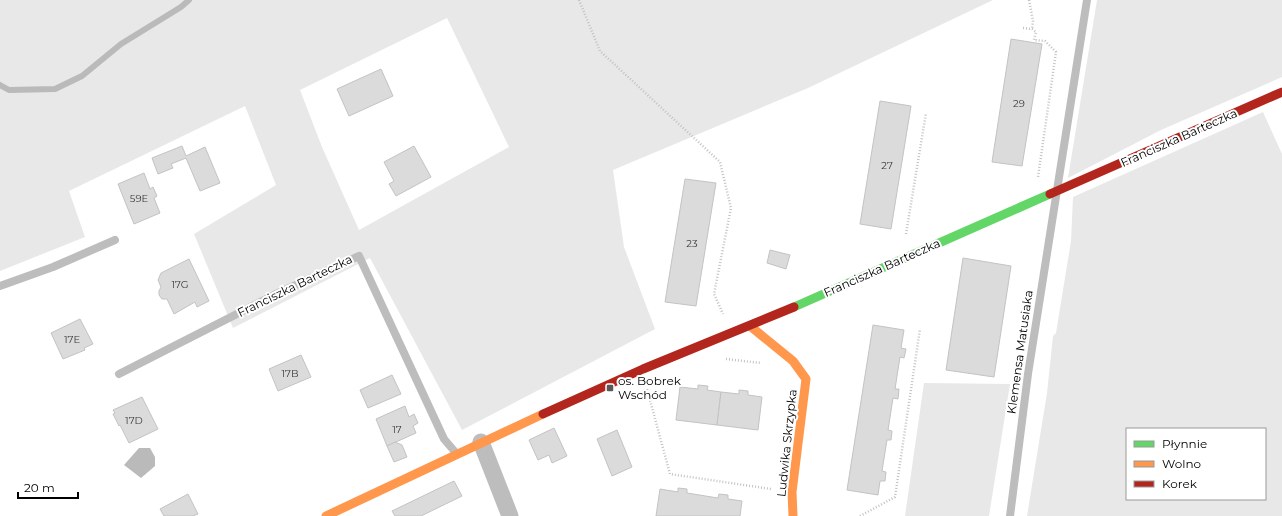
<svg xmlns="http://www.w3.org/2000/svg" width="1282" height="516" viewBox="0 0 1282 516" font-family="Montserrat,sans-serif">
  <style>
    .green { fill: #e8e8e8; fill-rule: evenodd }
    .water { fill: #bababa }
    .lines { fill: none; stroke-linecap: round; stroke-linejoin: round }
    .stream { stroke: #bababa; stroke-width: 6 }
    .building { fill: #dbdbdb; stroke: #c3c3c3 }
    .path { stroke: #c2c2c2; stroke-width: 2.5; stroke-dasharray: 1 2; stroke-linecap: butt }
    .lane { stroke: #bdbdbd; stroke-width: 8 }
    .street { stroke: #bdbdbd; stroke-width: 17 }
    .fast { stroke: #63d668; stroke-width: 9 }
    .slow { stroke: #ff974d; stroke-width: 9 }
    .jam { stroke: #b3261e; stroke-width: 9 }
    .poi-dot { fill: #595959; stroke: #fff; stroke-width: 1.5 }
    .labels { text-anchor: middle; stroke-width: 4; stroke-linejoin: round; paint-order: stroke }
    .number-label { font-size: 10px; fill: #373737 }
    .street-label { font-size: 12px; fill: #000; stroke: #fff }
    .poi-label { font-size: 12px; fill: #000; stroke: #fff; text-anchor: start }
  </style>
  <rect width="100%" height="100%" fill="#fff"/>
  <!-- green -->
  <g class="green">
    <path d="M0,0H993L808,88L613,170L624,247L655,329L462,430L370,258L233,328L194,234L276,185L245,106L69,191L85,237L0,271ZM447,18L509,147L359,230L322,147L300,90Z"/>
    <polygon points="1097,0 1282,0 1282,77 1161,130 1068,178"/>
    <path d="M1263,112L1282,154V516H1027L1047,393L1053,336L1056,333L1071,241L1073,197ZM1127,429H1265V499H1127Z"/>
    <polygon points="924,383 1010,384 989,516 905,516"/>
  </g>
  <!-- water -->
  <polygon class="water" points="139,448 150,448 155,457 155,466 141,478 124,465"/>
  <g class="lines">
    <!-- stream -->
    <polyline class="stream" points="0,85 9,90 55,89 82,76 121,44 181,7 189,0"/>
  </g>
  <!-- building -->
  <g class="building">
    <polygon points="1011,39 1042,44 1022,166 992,162"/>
    <polygon points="381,69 393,96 349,116 337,89"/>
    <polygon points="880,101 911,106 891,229 860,224"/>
    <polygon points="182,146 186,156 205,147 220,183 200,191 186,158 171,164 173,168 158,174 152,158"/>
    <polygon points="414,146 431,177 396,196 389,184 394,181 384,162"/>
    <polygon points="144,173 150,189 153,187 157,196 154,198 160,213 134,224 118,184"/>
    <polygon points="685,179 716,183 696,306 665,302"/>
    <polygon points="770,250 790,255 786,269 767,263"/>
    <polygon points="963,258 1011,266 994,377 946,370"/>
    <polygon points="189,259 209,301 197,307 195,302 174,314 167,299 162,299 159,295 159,291 161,287 158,280 161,273"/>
    <polygon points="80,319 93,344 84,348 85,350 63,359 51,333"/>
    <polygon points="873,325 904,330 901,348 906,349 904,358 900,357 895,389 899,389 898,399 893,398 888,430 892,431 891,440 887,440 882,471 886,472 885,481 880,481 878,495 847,490"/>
    <polygon points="301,355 311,377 278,391 269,369"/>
    <polygon points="392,375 401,394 368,408 360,390"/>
    <polygon points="698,385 708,386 707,390 721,392 717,425 676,420 680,387 698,389"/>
    <polygon points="739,390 748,391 748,395 762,397 758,430 717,425 721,392 739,394"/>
    <polygon points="142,397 158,429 129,443 120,425 119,426 113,414 115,413 113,410"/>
    <polygon points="405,406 409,417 414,414 418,423 413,426 416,433 387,446 376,419"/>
    <polygon points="554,428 567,456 552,463 549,455 538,460 529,440"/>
    <polygon points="617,430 632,467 612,476 597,439"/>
    <polygon points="395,442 402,445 407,457 394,462 387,446"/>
    <polygon points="454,481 462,496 421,516 395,516 392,511"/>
    <polygon points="678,488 687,489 687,493 718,498 719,494 728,495 728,499 742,501 740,516 656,516 660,489 678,492"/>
    <polygon points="188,494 198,514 193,516 164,516 160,509"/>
  </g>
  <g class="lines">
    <!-- path -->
    <g class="path">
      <polyline points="579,0 600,51 720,162 731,208 714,294 723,314"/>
      <polyline points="1029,0 1033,21 1032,29"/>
      <polyline points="1023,28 1032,29 1036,32 1034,40 1045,41 1056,52 1038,177"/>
      <polyline points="906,234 926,113"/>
      <polyline points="726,359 761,363"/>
      <polyline points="647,389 670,474 771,489"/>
      <polyline points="860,516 895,497 920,329"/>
    </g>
    <!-- lane -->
    <g class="lane">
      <polyline points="0,286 53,267 115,240"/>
      <polyline points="119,374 274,295 359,256 444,439 456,453"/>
      <polyline points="1010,516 1028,374 1087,0"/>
    </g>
    <!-- street -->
    <polyline class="street" points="481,442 510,516"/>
    <!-- fast -->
    <polyline class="fast" points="794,307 1050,194"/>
    <!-- slow -->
    <g class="slow">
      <polyline points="750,326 793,361 806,379 792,492 793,516"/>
      <polyline points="326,516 543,414"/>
    </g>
    <!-- jam -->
    <g class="jam">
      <polyline points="1050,194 1282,92"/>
      <polyline points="543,414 643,369 794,307"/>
    </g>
  </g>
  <!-- markers -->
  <rect class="poi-dot" x="606" y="384" width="8" height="8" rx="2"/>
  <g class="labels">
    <!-- number labels -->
    <g class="number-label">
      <text x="1019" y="107">29</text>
      <text x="887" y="169">27</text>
      <text x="139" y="202">59E</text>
      <text x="692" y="247">23</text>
      <text x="180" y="288">17G</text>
      <text x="72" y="343">17E</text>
      <text x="290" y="377">17B</text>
      <text x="134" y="424">17D</text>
      <text x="397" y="433">17</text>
    </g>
    <!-- street labels -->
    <g class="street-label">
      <text transform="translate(1179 138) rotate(-24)" y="4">Franciszka Barteczka</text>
      <text transform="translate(882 268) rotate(-24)" y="4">Franciszka Barteczka</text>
      <text transform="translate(295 286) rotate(-26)" y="4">Franciszka Barteczka</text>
      <text transform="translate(1020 352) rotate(-82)" y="4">Klemensa Matusiaka</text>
      <text transform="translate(787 443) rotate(-84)" y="4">Ludwika Skrzypka</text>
    </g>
    <!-- poi labels -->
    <g class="poi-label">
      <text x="618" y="385">os. Bobrek<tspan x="618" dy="14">Wschód</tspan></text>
    </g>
  </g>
  <!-- legend -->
  <rect x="1126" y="428" width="140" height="72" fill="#ffffff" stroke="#999999"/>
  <rect x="1134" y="441" width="20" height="6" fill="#63d668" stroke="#999999"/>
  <text x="1162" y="448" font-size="12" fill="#000000">Płynnie</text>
  <rect x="1134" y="461" width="20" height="6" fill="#ff974d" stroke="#999999"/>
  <text x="1162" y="468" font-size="12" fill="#000000">Wolno</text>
  <rect x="1134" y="481" width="20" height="6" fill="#b3261e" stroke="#999999"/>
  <text x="1162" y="488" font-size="12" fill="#000000">Korek</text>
  <!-- scale -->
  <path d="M18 492v6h60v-6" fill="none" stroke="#000000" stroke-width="2"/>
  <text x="24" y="492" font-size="12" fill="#000000" stroke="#ffffff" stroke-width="3" paint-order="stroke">20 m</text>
</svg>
